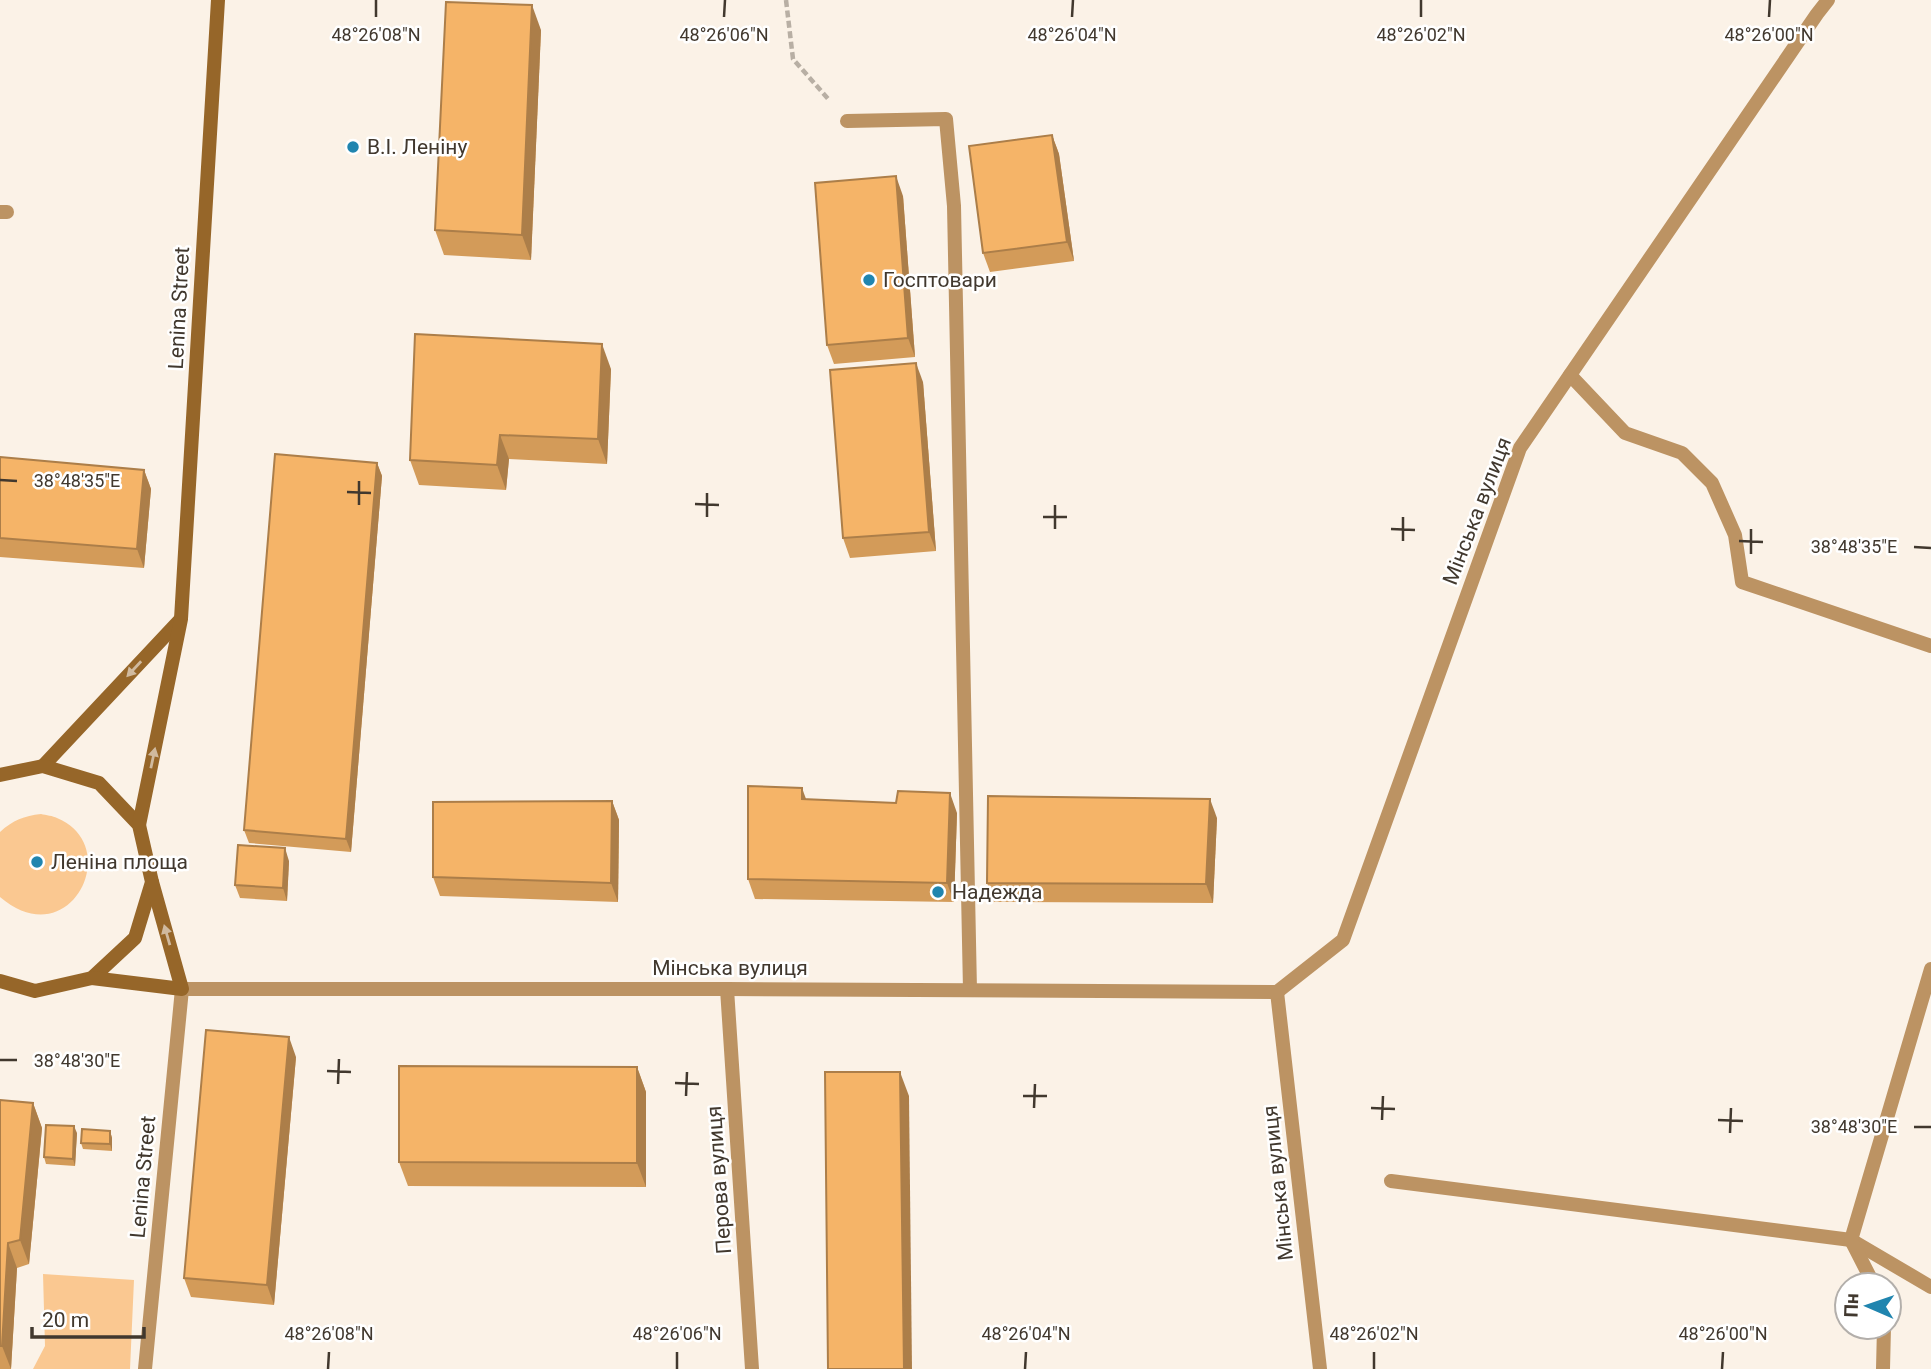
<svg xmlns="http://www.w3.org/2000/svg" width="1931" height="1369" viewBox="0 0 1931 1369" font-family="Roboto,sans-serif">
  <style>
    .green { fill: #fac891 }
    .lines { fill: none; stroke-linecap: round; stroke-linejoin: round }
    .path { stroke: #b8afa4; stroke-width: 4.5; stroke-dasharray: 7 3.5; stroke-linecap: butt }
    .street { stroke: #bc9363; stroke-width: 14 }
    .secondary { stroke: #966629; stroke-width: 14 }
    .wall { fill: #d39b59 }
    .shaded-wall { fill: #ac7e49 }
    .building { fill: #f5b468; stroke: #ac7e49; stroke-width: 2 }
    .oneway { fill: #d0ba9f }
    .ticks { fill: none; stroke: #41382e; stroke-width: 2.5 }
    .poi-dot { fill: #2085af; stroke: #fff; stroke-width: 2.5 }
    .labels { text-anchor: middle; stroke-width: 5; stroke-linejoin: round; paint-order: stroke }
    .poi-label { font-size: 21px; fill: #41382e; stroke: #fff; text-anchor: start }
    .street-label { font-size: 21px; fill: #41382e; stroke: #fff }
    .ticks-label { font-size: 18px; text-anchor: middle; fill: #41382e; stroke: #fff; stroke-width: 5; stroke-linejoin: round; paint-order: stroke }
  </style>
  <rect width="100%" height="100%" fill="#fbf2e7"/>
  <!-- green -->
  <g class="green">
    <path d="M41,814C46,815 53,816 57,818C125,846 70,957 0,897V832C13,820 24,816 41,814Z"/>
    <polygon points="43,1274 134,1280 130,1369 33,1369 45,1346"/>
  </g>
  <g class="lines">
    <!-- path -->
    <polyline class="path" points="786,0 793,59 830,101"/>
    <!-- street -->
    <g class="street">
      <polyline points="847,121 946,119 954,206 970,990"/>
      <polyline points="0,212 7,212"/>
      <polyline points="1570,375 1625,433 1682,453 1712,483 1735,535 1742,582 1931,646"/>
      <polyline points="727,989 752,1369"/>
      <polyline points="1277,992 1320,1369"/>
      <polyline points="1391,1181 1851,1240 1931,1287"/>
      <polyline points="1874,1285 1851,1240 1931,969"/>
      <polyline points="145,1369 182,989 727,989 1277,992 1343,940 1520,448 1817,14 1828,0"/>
      <polyline points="1883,1369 1884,1327"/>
    </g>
    <!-- secondary -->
    <g class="secondary">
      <polyline points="43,766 180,620"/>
      <polyline points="0,775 43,766 99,783 139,825 152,882 135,938 92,978 35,991 0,981"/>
      <polyline points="139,825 181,619 218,0"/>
      <polyline points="92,978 182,989 152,882"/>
    </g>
  </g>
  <!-- wall -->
  <g class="wall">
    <polygon points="541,30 531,260 444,255 435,230"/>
    <polygon points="1052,135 1059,154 1074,261 990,272 983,253"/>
    <polygon points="903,196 915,357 834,364 827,345"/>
    <polygon points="611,369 607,464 509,459 506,490 419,485 410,460"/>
    <polygon points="923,382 936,551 850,558 843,538"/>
    <polygon points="0,457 144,470 151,489 144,568 0,557"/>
    <polygon points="377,463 382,476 351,852 249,843 244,830"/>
    <polygon points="806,800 957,813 954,902 755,899 748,879"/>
    <polygon points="612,801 619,820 618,902 440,896 433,877"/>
    <polygon points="1217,818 1213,903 994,902 987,883"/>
    <polygon points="289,861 287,901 240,898 235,885"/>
    <polygon points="296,1057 274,1305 191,1297 184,1278"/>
    <polygon points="637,1067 646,1092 646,1187 408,1186 399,1162"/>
    <polygon points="0,1100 33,1103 42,1128 29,1264 17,1268 11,1369 0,1369"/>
    <polygon points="110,1131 112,1138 112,1151 83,1149 81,1143"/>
    <polygon points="77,1133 75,1166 46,1164 44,1157"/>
  </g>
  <!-- shaded-wall -->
  <g class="shaded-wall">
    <polygon points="532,5 541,30 531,260 522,235"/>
    <polygon points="1052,135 1059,154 1074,261 1067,242"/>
    <polygon points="896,176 903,196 915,357 908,338"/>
    <polygon points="602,344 611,369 607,464 598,439"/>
    <polygon points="916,363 923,382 936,551 929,532"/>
    <polygon points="500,435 509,459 506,490 497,465"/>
    <polygon points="377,463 382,476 351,852 346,839"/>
    <polygon points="144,470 151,489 144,568 137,549"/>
    <polygon points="802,788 809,807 802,799"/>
    <polygon points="950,793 957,813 954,902 947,883"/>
    <polygon points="1210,799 1217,818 1213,903 1206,884"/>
    <polygon points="612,801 619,820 618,902 611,883"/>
    <polygon points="285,848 289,861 287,901 283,888"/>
    <polygon points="289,1037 296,1057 274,1305 267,1285"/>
    <polygon points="637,1067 646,1092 646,1187 637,1163"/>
    <polygon points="900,1072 909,1096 912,1369 904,1369"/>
    <polygon points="33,1103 42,1128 29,1264 20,1240"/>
    <polygon points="74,1126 77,1133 75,1166 73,1159"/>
    <polygon points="110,1131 112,1138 112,1151 110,1144"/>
    <polygon points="8,1243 17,1268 11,1369 2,1346"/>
  </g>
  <!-- building -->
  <g class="building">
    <polygon points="446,2 532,5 522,235 435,230"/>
    <polygon points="1052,135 1067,242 983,253 969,146"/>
    <polygon points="896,176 908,338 827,345 815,183"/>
    <polygon points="415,334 602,344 598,439 500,435 497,465 410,460"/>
    <polygon points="916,363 929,532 843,538 830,370"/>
    <polygon points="275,454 377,463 346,839 244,830"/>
    <polygon points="0,457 144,470 137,549 0,538"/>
    <polygon points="748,786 802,788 802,799 896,803 898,791 950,793 947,883 748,879"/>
    <polygon points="988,796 1210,799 1206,884 987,883"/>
    <polygon points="612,801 611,883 433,877 433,802"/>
    <polygon points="238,845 285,848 283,888 235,885"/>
    <polygon points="206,1030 289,1037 267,1285 184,1278"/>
    <polygon points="399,1066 637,1067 637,1163 399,1162"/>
    <polygon points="825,1072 900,1072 904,1369 828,1369"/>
    <polygon points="0,1100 33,1103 20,1240 8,1243 2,1346 0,1346"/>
    <polygon points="46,1125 74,1126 73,1159 44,1157"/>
    <polygon points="82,1129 110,1131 110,1144 81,1143"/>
  </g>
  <!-- one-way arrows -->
  <defs><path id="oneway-solid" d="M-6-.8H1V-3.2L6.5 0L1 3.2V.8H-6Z" transform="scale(1.75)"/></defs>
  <g class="oneway">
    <use href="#oneway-solid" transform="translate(134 669) rotate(133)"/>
    <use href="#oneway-solid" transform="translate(153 758) rotate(-78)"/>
    <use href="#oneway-solid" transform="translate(167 935) rotate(-106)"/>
  </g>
  <!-- ticks -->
  <path class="ticks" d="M376,17V0M724,17L725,0M1072,17L1073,0M1421,17V0M1769,17L1770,0M0,480L17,481M347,492L371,493M695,504L719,505M359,505V481M707,517V493M1043,517H1067M1055,529V505M1391,529L1415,530M1403,541V517M1739,541L1763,542M1914,547L1931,548M1751,554V529M0,1060H17M327,1071L351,1072M675,1083L699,1084M338,1084L339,1059M686,1096L687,1072M1023,1096H1047M1034,1108L1035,1084M1371,1108L1395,1109M1382,1120L1383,1096M1718,1120L1743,1121M1914,1127H1931M1730,1133L1731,1108M328,1369L329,1352M677,1369V1352M1025,1369L1026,1352M1374,1369V1352M1722,1369L1723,1352"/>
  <!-- markers -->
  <g class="poi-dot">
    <circle cx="353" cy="147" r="7"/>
    <circle cx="869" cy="280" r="7"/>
    <circle cx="37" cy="862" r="7"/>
    <circle cx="938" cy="892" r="7"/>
  </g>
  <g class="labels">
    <!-- poi labels -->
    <g class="poi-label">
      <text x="367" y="154">В.І. Леніну</text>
      <text x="883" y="287">Госптовари</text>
      <text x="51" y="869">Леніна площа</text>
      <text x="952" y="899">Надежда</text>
    </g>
    <!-- street labels -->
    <g class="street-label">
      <text transform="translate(179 308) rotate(-87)" y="7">Lenina Street</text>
      <text transform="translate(1477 511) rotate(-69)" y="7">Мінська вулиця</text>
      <text x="730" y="975">Мінська вулиця</text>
      <text transform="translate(143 1177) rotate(-85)" y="7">Lenina Street</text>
      <text transform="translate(719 1180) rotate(-94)" y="7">Перова вулиця</text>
      <text transform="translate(1278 1183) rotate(-96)" y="7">Мінська вулиця</text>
    </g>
  </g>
  <g class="ticks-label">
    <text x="376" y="41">48°26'08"N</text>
    <text x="724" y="41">48°26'06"N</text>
    <text x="1072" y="41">48°26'04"N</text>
    <text x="1421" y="41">48°26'02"N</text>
    <text x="1769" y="41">48°26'00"N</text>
    <text x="77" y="487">38°48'35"E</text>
    <text x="1854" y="553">38°48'35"E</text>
    <text x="77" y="1067">38°48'30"E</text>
    <text x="1854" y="1133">38°48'30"E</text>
    <text x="329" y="1340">48°26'08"N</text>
    <text x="677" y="1340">48°26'06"N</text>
    <text x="1026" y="1340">48°26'04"N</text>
    <text x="1374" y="1340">48°26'02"N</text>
    <text x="1723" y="1340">48°26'00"N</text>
  </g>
  <!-- north arrow -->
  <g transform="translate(1868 1306) rotate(272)"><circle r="33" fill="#ffffff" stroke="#b3afab" stroke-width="2"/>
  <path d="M0-5L12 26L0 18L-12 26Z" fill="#2085af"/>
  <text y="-10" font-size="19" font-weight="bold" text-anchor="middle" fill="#41382e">Пн</text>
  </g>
  <!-- scale -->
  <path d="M32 1327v10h112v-10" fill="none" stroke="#41382e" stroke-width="3.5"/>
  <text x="42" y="1327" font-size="21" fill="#41382e" stroke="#ffffff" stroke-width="5" paint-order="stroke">20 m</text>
</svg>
